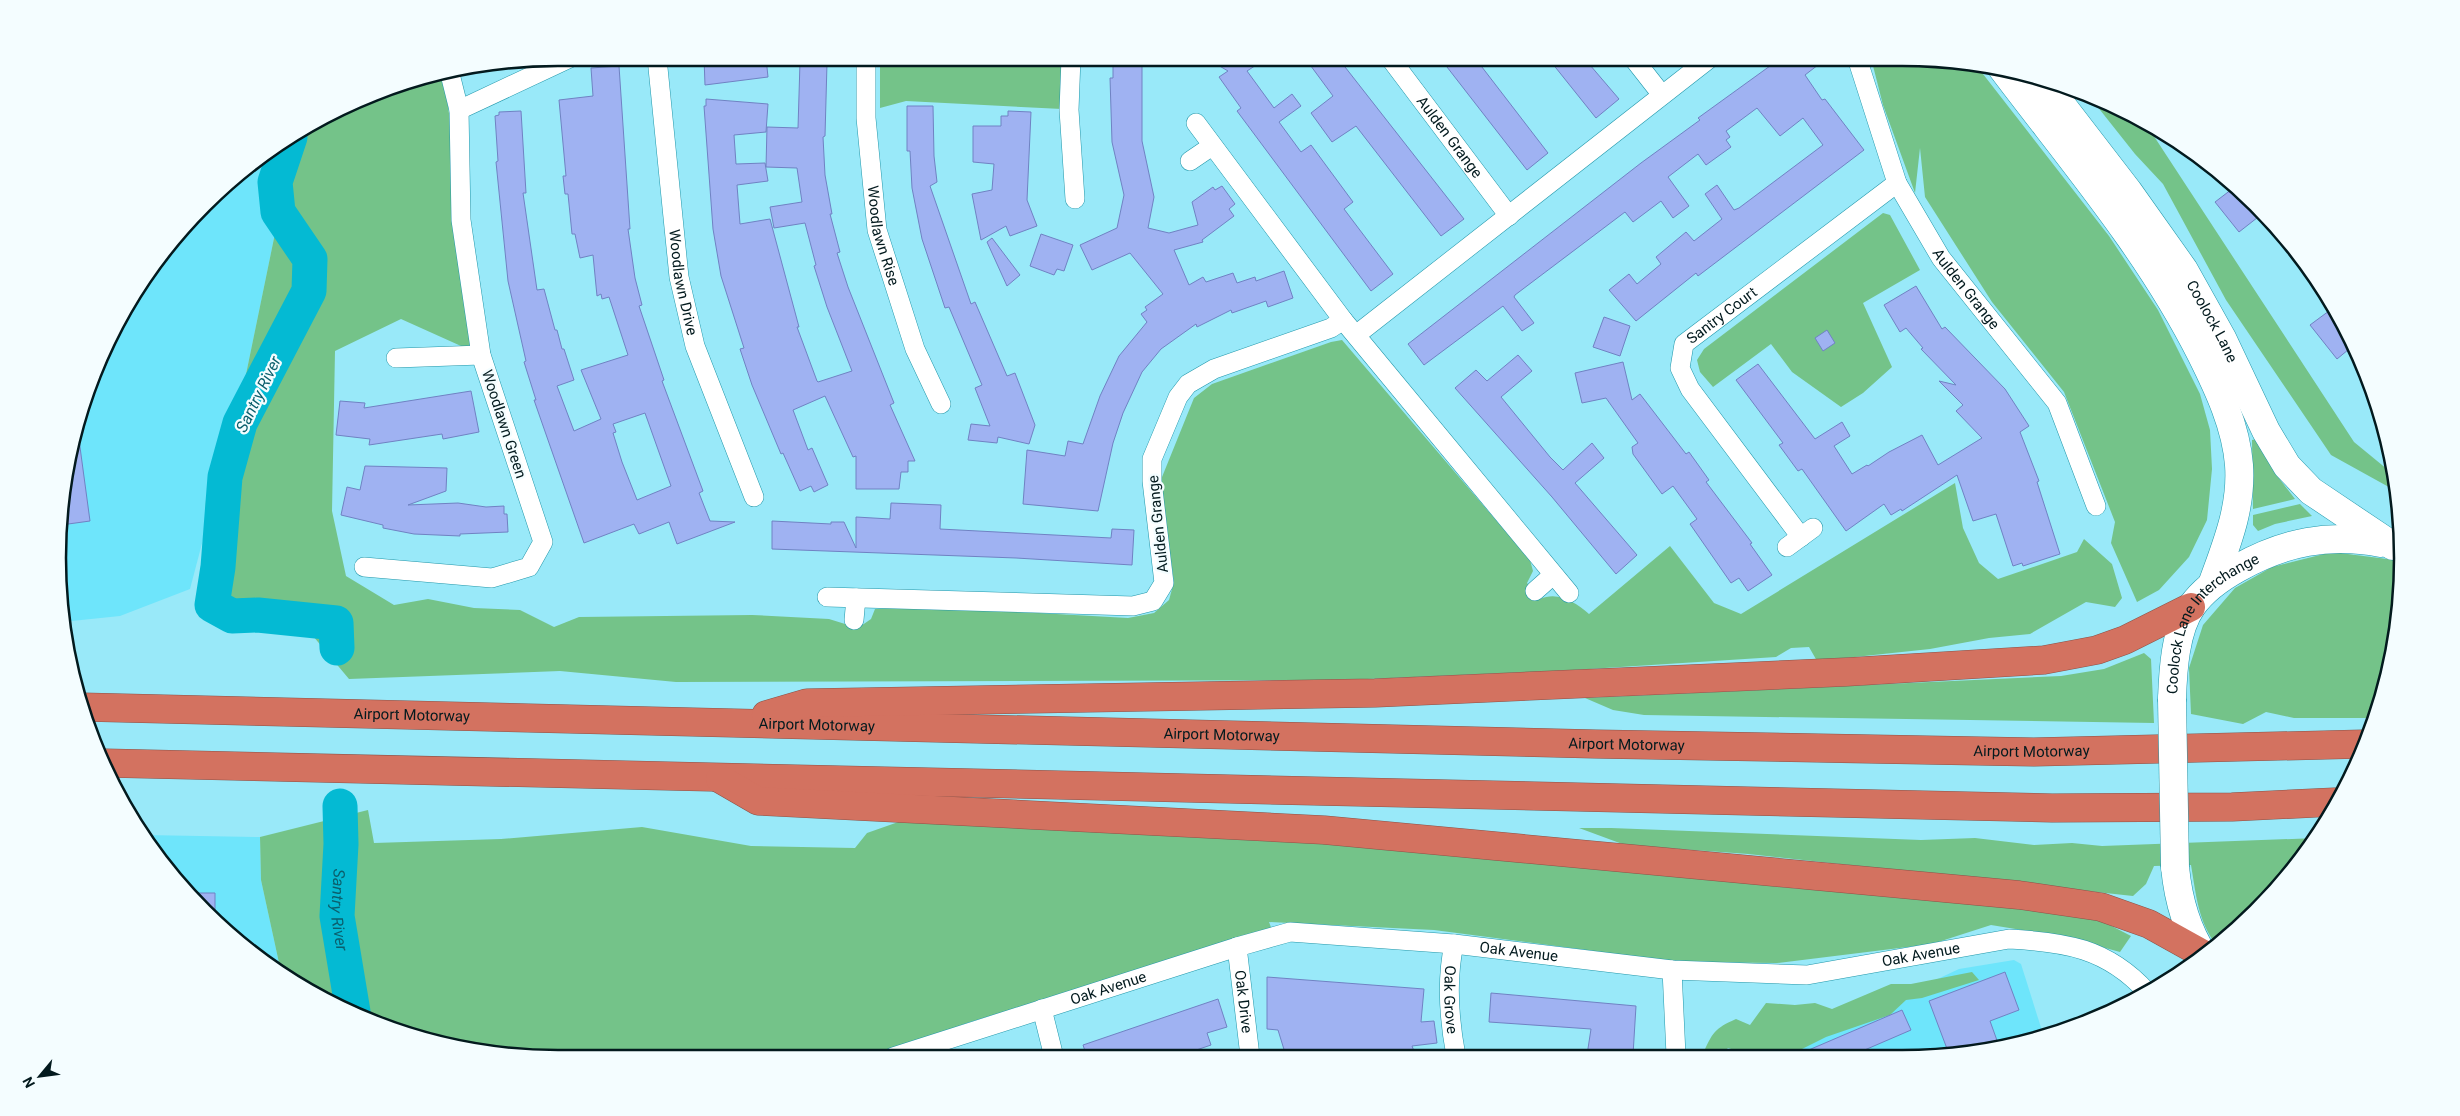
<svg xmlns="http://www.w3.org/2000/svg" width="2460" height="1116" viewBox="0 0 2460 1116" font-family="Roboto,sans-serif">
  <style>
    .built { fill: #6ee5fb }
    .green { fill: #74c389 }
    .lines { fill: none; stroke-linecap: round; stroke-linejoin: round }
    .river { stroke: #04bad3; stroke-width: 35 }
    .building { fill: #9fb2f2; stroke: #7082c3; fill-rule: evenodd }
    .street-casing { stroke: #2197aa; stroke-width: 20 }
    .secondary-casing { stroke: #2197aa; stroke-width: 29 }
    .highway-casing { stroke: #8a5349; stroke-width: 29 }
    .street { stroke: #fff; stroke-width: 19 }
    .secondary { stroke: #fff; stroke-width: 28 }
    .highway { stroke: #d37260; stroke-width: 28 }
    .secondary-bridge-casing { stroke: #2197aa; stroke-width: 29; stroke-linecap: butt }
    .secondary-bridge { stroke: #fff; stroke-width: 28 }
    .labels { text-anchor: middle; stroke-width: 4.5; stroke-linejoin: round; paint-order: stroke }
    .street-label { font-size: 15px; fill: #031a1e; stroke: #f4fdff }
    .water-label { font-size: 16px; font-style: italic; fill: #0b5f6d; stroke: #f4fdff }
    .rim { fill: none; stroke: #031a1e; stroke-width: 2.5 }
  </style>
  <rect width="100%" height="100%" fill="#99e9f9"/>
  <!-- built -->
  <g class="built">
    <polygon points="276,147 279,214 244,384 190,589 120,616 62,622 58,558 67,461 84,397 125,308 182,228 228,182"/>
    <polygon points="144,835 260,837 261,880 281,972 228,934 182,888"/>
    <polygon points="2014,960 2021,964 2043,1034 1968,1054 1797,1055 1794,1046 1959,969"/>
  </g>
  <!-- green -->
  <g class="green">
    <polygon points="880,58 1063,58 1062,109 906,101 880,108"/>
    <polygon points="1871,58 1902,58 1976,65 2109,236 2158,310 2200,394 2210,430 2212,469 2207,520 2189,557 2159,590 2137,602 2111,543 2115,522 2064,392 1992,302 1925,197 1920,148 1915,193 1883,105"/>
    <path d="M441,72L448,106L481,355L401,319L335,351L332,511L346,576L394,605L428,599L474,608L520,610L554,627L579,617L752,615L829,619L858,628L871,619L875,609L916,606L1128,618L1154,613L1169,600L1174,582L1160,482L1194,398L1212,384L1331,342L1342,340L1530,560L1533,571L1527,583L1540,599C1558,591 1575,602 1589,614L1670,546L1714,603L1741,614L1955,483L1963,528L1979,563L1998,579L2077,552L2084,539L2112,564L2122,598L2115,607L2086,602L2030,634L1989,638L1930,649L1817,661L1809,647L1791,648L1776,657L1558,671L1344,680L676,682L560,671L349,679L313,636L224,627L227,599L203,558L206,500L244,384L279,214L273,150L308,124L397,84Z"/>
    <polygon points="2089,96 2144,121 2354,442 2393,474 2396,491 2331,455 2226,300 2163,184 2135,154"/>
    <polygon points="1883,213 1890,215 1920,270 1863,303 1892,367 1863,393 1841,407 1792,372 1771,344 1713,387 1700,372 1697,360 1704,349"/>
    <polygon points="2256,439 2275,473 2295,499 2253,509 2252,440"/>
    <polygon points="2300,504 2312,516 2275,524 2258,531 2253,525 2253,515"/>
    <polygon points="2332,552 2395,560 2400,564 2398,624 2376,718 2294,718 2266,712 2243,724 2191,714 2189,668 2203,625 2235,588 2272,567"/>
    <polygon points="2144,653 2151,659 2154,723 1644,715 1613,710 1585,698 2061,676 2104,669"/>
    <polygon points="368,810 374,843 501,839 642,827 751,846 855,848 867,833 904,820 1272,836 1525,859 1801,889 1881,890 2098,919 2131,936 2120,952 2065,937 1991,925 1932,944 1777,963 1677,962 1434,930 1269,922 1272,930 970,1022 869,1058 558,1058 461,1049 397,1032 308,992 281,972 261,880 260,837"/>
    <path d="M1579,828H1611L1921,840L1975,838L2034,845L2072,843L2102,846L2317,838L2232,934L2217,946C2198,922 2196,894 2191,865L2154,866L2146,884L2133,896L1748,854L1625,845Z"/>
    <path d="M1972,972L1979,980L1922,998L1906,1000L1890,1015L1826,1037L1792,1054L1777,1050H1762L1747,1054L1728,1048L1721,1055L1703,1054C1712,1033 1715,1028 1736,1019L1750,1025L1766,1003L1795,1005L1815,1003L1832,1009L1891,984H1911Z"/>
  </g>
  <g class="lines">
    <!-- river -->
    <g class="river">
      <polyline points="290,137 275,182 278,212 310,259 309,291 240,423 225,477 218,567 212,605 232,616 258,615 336,623 337,648"/>
      <path id="s1" d="M340,806L341,844L337,916L353,1012"/>
    </g>
  </g>
  <!-- building -->
  <g class="building">
    <polygon points="704,58 766,58 768,77 705,85"/>
    <polygon points="1113,58 1142,58 1142,141 1154,197 1148,228 1169,233 1198,225 1192,202 1213,187 1215,190 1222,186 1235,204 1229,209 1234,216 1202,240 1203,242 1174,250 1189,285 1203,277 1206,282 1233,273 1237,283 1255,277 1256,281 1284,271 1293,298 1268,307 1266,301 1232,313 1231,310 1197,327 1196,324 1161,349 1142,372 1123,413 1113,443 1098,511 1023,504 1027,450 1065,456 1068,441 1083,444 1100,396 1119,356 1147,322 1141,314 1147,310 1145,307 1163,294 1130,253 1092,270 1080,245 1117,228 1124,195 1112,142 1110,78 1113,78"/>
    <polygon points="1206,58 1267,58 1247,71 1274,108 1292,94 1301,106 1279,122 1301,152 1311,145 1353,202 1344,209 1393,274 1371,291 1237,111 1241,108 1219,77 1228,71"/>
    <polygon points="1305,58 1338,58 1464,219 1441,236 1356,126 1332,142 1311,113 1333,96"/>
    <polygon points="1440,58 1475,58 1548,153 1527,170"/>
    <polygon points="1548,58 1584,58 1619,99 1596,118"/>
    <polygon points="1781,58 1827,58 1805,75 1822,100 1825,99 1864,150 1698,276 1696,273 1636,321 1609,290 1629,274 1637,284 1661,264 1656,257 1686,232 1694,241 1722,219 1705,194 1717,185 1734,210 1739,208 1823,145 1803,118 1780,136 1757,108 1726,131 1730,137 1726,140 1731,147 1706,165 1698,154 1668,177 1689,206 1673,218 1661,201 1633,222 1625,212 1515,295 1514,297 1534,323 1522,331 1503,306 1424,365 1408,344 1641,163 1700,120 1698,118"/>
    <polygon points="800,62 827,63 825,136 823,137 825,175 832,214 830,214 840,252 837,253 848,287 894,403 890,405 915,461 908,461 908,472 901,472 899,489 856,489 856,456 853,457 825,396 793,410 808,450 812,448 828,485 814,492 811,486 800,491 783,453 781,454 752,385 740,349 744,348 721,276 713,229 704,106 706,106 706,99 768,104 766,132 734,135 736,164 765,163 768,181 737,185 740,224 770,219 799,327 797,327 817,381 818,382 852,371 827,307 814,266 816,265 805,223 774,228 770,207 802,202 797,168 766,167 767,127 798,128"/>
    <path d="M619,66L630,229H628L635,278L642,305L639,306L664,380L662,381L703,491L699,493L710,521L735,522L677,544L669,522L639,534L634,524L584,543L534,400H536L524,362L526,361L508,281L496,162L498,161L495,116L499,115V112L521,111L526,193H523L537,290L544,289L555,330H557L562,349H564L574,380L557,386L574,431L601,419L581,370L628,355L609,297L602,299L601,294L597,296L593,255L580,258L575,234H572L568,194H565L563,176H566L559,100L593,96L591,68ZM645,413L671,486L637,500L622,462L613,433L616,432L613,424Z"/>
    <polygon points="907,106 933,106 934,156 937,182 930,186 971,304 975,302 1007,376 1015,373 1035,425 1029,444 998,437 997,443 968,440 971,424 990,426 975,388 982,385 949,307 945,308 922,239 912,188 910,151 907,151"/>
    <polygon points="1008,111 1031,112 1027,200 1037,226 1010,236 1006,226 981,240 972,194 992,190 994,164 973,162 973,126 1001,126 1001,116 1008,116"/>
    <polygon points="2236,186 2262,214 2239,232 2215,202"/>
    <polygon points="1041,234 1073,245 1064,271 1057,269 1054,275 1030,266"/>
    <polygon points="992,238 1020,275 1007,286 987,242"/>
    <polygon points="1916,286 1942,329 1945,327 2005,389 2029,426 2020,432 2039,481 2037,482 2060,554 2023,566 2022,563 2013,566 1996,514 1973,521 1957,475 1902,511 1901,509 1891,515 1884,504 1846,531 1802,469 1798,471 1779,445 1783,443 1736,380 1758,364 1815,439 1842,422 1850,436 1834,446 1852,474 1867,465 1868,466 1889,452 1922,435 1938,465 1982,438 1956,411 1963,405 1939,381 1956,385 1921,349 1923,348 1906,328 1900,332 1884,305"/>
    <polygon points="2333,308 2354,345 2337,359 2310,325"/>
    <polygon points="1604,317 1630,326 1620,356 1593,347"/>
    <polygon points="1827,330 1835,343 1823,351 1815,338"/>
    <polygon points="1518,355 1532,371 1501,397 1550,457 1563,470 1592,443 1604,458 1575,483 1637,555 1616,574 1552,497 1455,388 1476,370 1487,381"/>
    <polygon points="1623,362 1632,400 1640,394 1686,454 1689,452 1709,480 1706,482 1752,543 1750,544 1772,575 1748,591 1739,578 1731,583 1690,524 1697,519 1673,486 1662,494 1633,454 1632,447 1638,443 1606,398 1582,403 1575,373"/>
    <polygon points="471,391 479,432 443,439 442,434 369,445 370,439 336,435 340,401 365,403 364,408"/>
    <polygon points="77,425 90,521 61,525 67,461"/>
    <polygon points="365,466 447,468 446,491 408,505 458,503 486,507 504,506 504,514 507,514 508,532 460,534 460,536 414,534 383,528 383,525 341,515 347,487 360,490"/>
    <polygon points="891,503 941,505 940,529 1111,538 1112,529 1134,530 1132,565 1016,558 772,549 772,521 831,524 831,522 844,522 856,548 856,517 890,519"/>
    <polygon points="187,893 215,893 215,921"/>
    <polygon points="2005,972 2019,1010 1990,1021 1999,1046 1968,1054 1949,1054 1929,1001"/>
    <polygon points="1267,977 1424,989 1421,1022 1434,1021 1437,1043 1412,1046 1416,1056 1286,1056 1278,1030 1267,1029"/>
    <polygon points="1491,993 1636,1006 1633,1055 1587,1055 1591,1029 1489,1022"/>
    <polygon points="1218,999 1227,1027 1207,1033 1211,1045 1176,1057 1087,1057 1083,1045"/>
    <polygon points="1902,1010 1911,1030 1853,1055 1797,1055"/>
  </g>
  <g class="lines">
    <!-- street casing -->
    <g class="street-casing">
      <g id="street">
        <path id="s2" d="M657,58L679,277L695,346L754,497"/>
        <path id="s3" d="M866,58V118L877,230L915,349L941,404"/>
        <polyline points="1071,58 1069,110 1075,199"/>
        <path id="s4" d="M1390,58L1509,216"/>
        <polyline points="1633,58 1662,95"/>
        <path id="s5" d="M1857,58L1897,183L1941,258L2057,403L2096,506"/>
        <polyline points="459,110 570,58"/>
        <polyline points="1196,123 1343,320 1569,593"/>
        <polyline points="1190,161 1212,146"/>
        <polyline points="1356,335 1710,58"/>
        <polyline points="396,358 481,355"/>
        <path id="s6" d="M1801,537L1690,389L1680,368L1684,344L1897,183"/>
        <polyline points="1787,547 1813,528"/>
        <polyline points="364,567 492,578 529,567 543,542 481,355 461,220 459,110 449,70"/>
        <polyline points="1535,591 1553,575"/>
        <polyline points="827,597 1133,606 1153,601 1164,583 1152,481 1152,459 1178,397 1188,384 1214,369 1331,328 1343,320"/>
        <polyline points="854,620 856,598"/>
        <path id="s7" d="M1454,944C1446,981 1449,1019 1456,1056"/>
        <path id="s8" d="M1237,947L1250,1056"/>
        <polyline points="1672,970 1676,1055"/>
        <polyline points="1042,1009 1054,1057"/>
        <path id="s9" d="M893,1057L1237,947L1290,932L1454,944L1672,970L1807,975L2009,939C2065,942 2107,948 2147,992"/>
      </g>
    </g>
    <!-- secondary casing -->
    <g class="secondary-casing">
      <g id="secondary">
        <path d="M2002,68C2072,161 2148,249 2201,354C2218,388 2236,426 2239,465C2242,507 2227,543 2213,582"/>
        <path id="s10" d="M2041,78L2128,191L2184,270L2222,338L2266,431L2287,466L2311,491L2393,546"/>
        <path id="s11" d="M2172,699C2173,671 2175,630 2192,606C2204,589 2220,578 2238,568C2284,542 2329,533 2381,543"/>
        <path d="M2175,867C2178,898 2186,929 2204,956"/>
      </g>
    </g>
    <!-- highway casing -->
    <g class="highway-casing">
      <g id="highway">
        <path id="s12" d="M81,707L1595,744L2034,752L2364,744"/>
        <polyline points="766,715 807,703 1375,693 1846,672 2044,660 2097,650 2125,640 2191,607"/>
        <polyline points="104,763 2052,808 2232,807 2335,802"/>
        <polyline points="720,779 758,801 1324,830 2019,895 2101,907 2149,924 2203,954"/>
      </g>
    </g>
    <!-- street -->
    <use href="#street" class="street"/>
    <!-- secondary -->
    <use href="#secondary" class="secondary"/>
    <!-- highway -->
    <use href="#highway" class="highway"/>
    <!-- secondary-bridge casing -->
    <g class="secondary-bridge-casing">
      <polyline id="secondary-bridge" points="2172,699 2175,867"/>
    </g>
    <!-- secondary-bridge -->
    <use href="#secondary-bridge" class="secondary-bridge"/>
  </g>
  <g class="labels">
    <!-- street labels -->
    <g class="street-label">
      <text dy="5" stroke="none"><textPath href="#s4" startOffset="99">Aulden Grange</textPath></text>
      <text dy="5" stroke="none"><textPath href="#s3" startOffset="179">Woodlawn Rise</textPath></text>
      <text dy="5" stroke="none"><textPath href="#s2" startOffset="226">Woodlawn Drive</textPath></text>
      <text dy="5" stroke="none"><textPath href="#s5" startOffset="258">Aulden Grange</textPath></text>
      <text dy="5" stroke="none"><textPath href="#s6" startOffset="280">Santry Court</textPath></text>
      <text dy="5" stroke="none"><textPath href="#s10" startOffset="298">Coolock Lane</textPath></text>
      <text transform="translate(504 424) rotate(72)" y="5">Woodlawn Green</text>
      <text transform="translate(1158 524) rotate(-96)" y="5">Aulden Grange</text>
      <text dy="5" stroke="none"><textPath href="#s11" startOffset="92">Coolock Lane Interchange</textPath></text>
      <text dy="5" stroke="none"><textPath href="#s12" startOffset="331">Airport Motorway</textPath></text>
      <text dy="5" stroke="none"><textPath href="#s12" startOffset="736">Airport Motorway</textPath></text>
      <text dy="5" stroke="none"><textPath href="#s12" startOffset="1141">Airport Motorway</textPath></text>
      <text dy="5" stroke="none"><textPath href="#s12" startOffset="1546">Airport Motorway</textPath></text>
      <text dy="5" stroke="none"><textPath href="#s12" startOffset="1951">Airport Motorway</textPath></text>
      <text dy="5" stroke="none"><textPath href="#s9" startOffset="646">Oak Avenue</textPath></text>
      <text dy="5" stroke="none"><textPath href="#s9" startOffset="1051">Oak Avenue</textPath></text>
      <text dy="5" stroke="none"><textPath href="#s9" startOffset="226">Oak Avenue</textPath></text>
      <text dy="5" stroke="none"><textPath href="#s7" startOffset="56">Oak Grove</textPath></text>
      <text dy="5" stroke="none"><textPath href="#s8" startOffset="55">Oak Drive</textPath></text>
    </g>
    <!-- water labels -->
    <g class="water-label">
      <text transform="translate(258 394) rotate(-64)" y="6">Santry River</text>
      <text dy="6" stroke="none"><textPath href="#s1" startOffset="104">Santry River</textPath></text>
    </g>
  </g>
  <!-- crop -->
  <path d="M0 0H2460V1116H0ZM558 66H1902A492 492 0 0 1 2394 558V558A492 492 0 0 1 1902 1050H558A492 492 0 0 1 66 558V558A492 492 0 0 1 558 66Z" fill="#f4fdff" fill-rule="evenodd"/>
  <path class="rim" d="M558 66H1902A492 492 0 0 1 2394 558V558A492 492 0 0 1 1902 1050H558A492 492 0 0 1 66 558V558A492 492 0 0 1 558 66Z"/>
  <!-- north arrow -->
  <g transform="translate(40 1076) rotate(241)" stroke="#f4fdff" stroke-width="4" paint-order="stroke">
  <path d="M0-4L9 19L0 12L-9 19Z" fill="#031a1e"/>
  <text y="-8" font-size="14" font-weight="bold" text-anchor="middle" fill="#031a1e">N</text>
  </g>
</svg>
